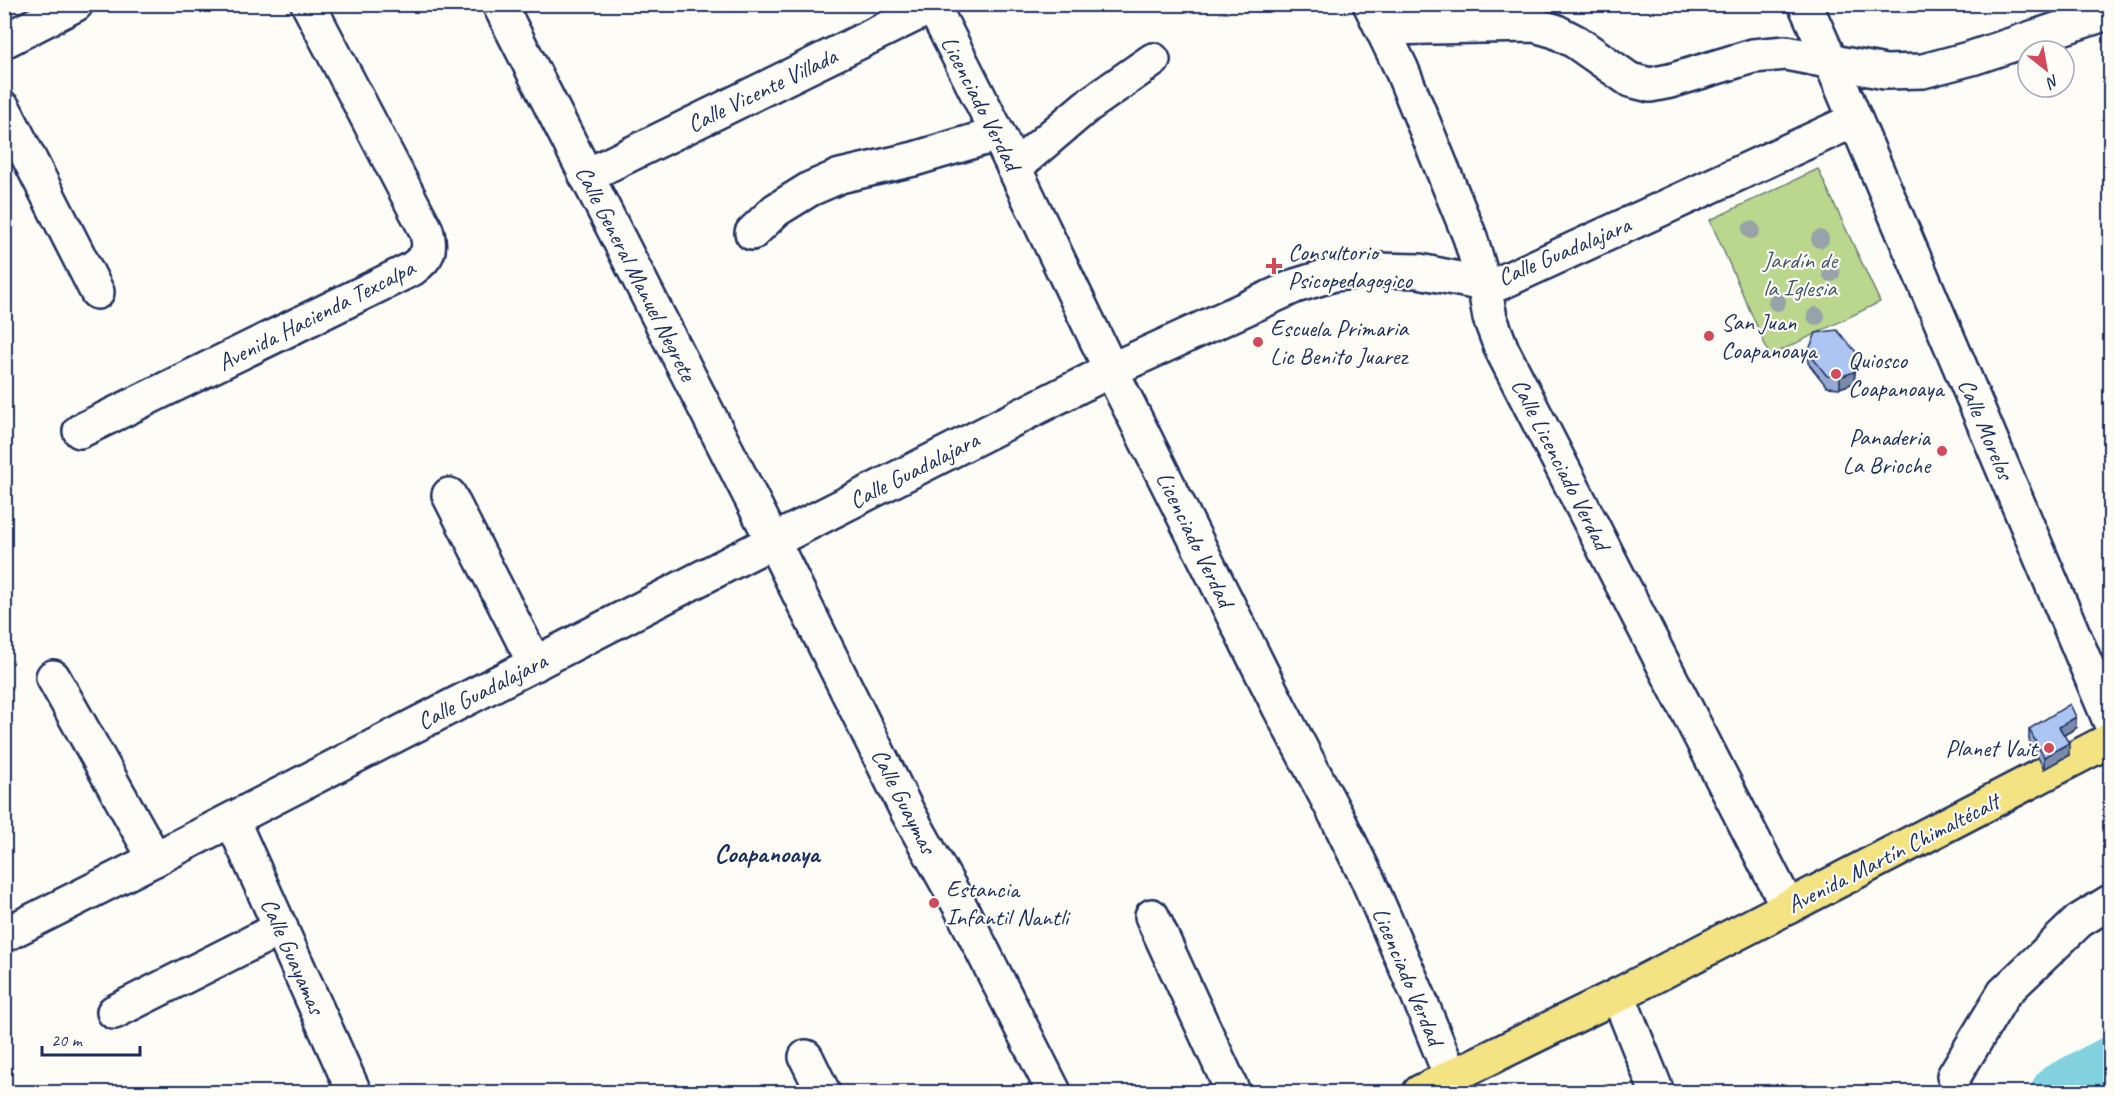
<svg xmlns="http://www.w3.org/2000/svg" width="2115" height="1097" viewBox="0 0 2115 1097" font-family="Caveat,sans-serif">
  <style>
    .green { fill: #bbd68d; stroke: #6b8276; stroke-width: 1.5 }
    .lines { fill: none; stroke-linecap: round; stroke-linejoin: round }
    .river { stroke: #82d1de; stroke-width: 58 }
    .minor-casing { stroke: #1b2f5e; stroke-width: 38 }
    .major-casing { stroke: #1b2f5e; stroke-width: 38 }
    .minor { stroke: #fdfcf7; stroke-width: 33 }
    .major { stroke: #f4e382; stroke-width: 33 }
    .tree { fill: #97a2a9 }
    .wall { fill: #95a9d1; stroke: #1b2f5e; stroke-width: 1.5 }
    .shaded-wall { fill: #798aaa; stroke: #1b2f5e; stroke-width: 1.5 }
    .building { fill: #adc5f3; stroke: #1b2f5e; stroke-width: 1.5 }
    .poi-dot { fill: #d1495b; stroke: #fdfcf7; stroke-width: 2 }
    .labels { text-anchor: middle; stroke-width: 4.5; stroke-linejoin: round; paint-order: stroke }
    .street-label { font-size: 24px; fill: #1b2f5e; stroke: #fdfcf7 }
    .poi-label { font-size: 24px; fill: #1b2f5e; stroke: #fdfcf7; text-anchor: start }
    .park-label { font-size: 24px; fill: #43596a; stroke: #fdfcf7 }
    .neighbourhood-label { font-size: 26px; font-weight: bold; fill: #1b2f5e; stroke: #fdfcf7 }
  </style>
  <rect width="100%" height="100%" fill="#fdfcf7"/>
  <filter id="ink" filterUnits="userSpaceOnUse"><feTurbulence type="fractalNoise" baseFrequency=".0167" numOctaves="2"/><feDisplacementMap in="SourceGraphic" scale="12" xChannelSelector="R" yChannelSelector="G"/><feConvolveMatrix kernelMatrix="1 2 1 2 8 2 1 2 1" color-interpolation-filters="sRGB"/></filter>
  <g filter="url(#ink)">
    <!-- green -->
    <polygon class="green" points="1818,169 1880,302 1770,356 1710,220"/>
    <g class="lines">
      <!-- river -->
      <polyline class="river" points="2060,1092 2110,1066"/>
      <!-- minor casing -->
      <g class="minor-casing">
        <g id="minor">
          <polyline points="499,4 773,541 907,811 961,908 1054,1092"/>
          <polyline points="932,4 998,134 1111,370 1279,707 1337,817 1367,878 1418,995 1451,1077"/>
          <polyline points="1370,4 1401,68 1470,237 1484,284 1490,318 1502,350 1788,907"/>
          <polyline points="1805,4 1831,62 2110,721"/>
          <polyline points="1382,28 1534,25 1555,31 1576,42 1630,80 1650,85 1670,81 1753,56 1786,53 1885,72 1923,71 1972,58 2110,12"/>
          <polyline points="4,41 76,4"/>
          <polyline points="4,109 97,292"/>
          <polyline points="1014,168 1087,106 1153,60"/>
          <polyline points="586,176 937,4"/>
          <polyline points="752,233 776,210 810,189 840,176 914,159 998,134"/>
          <path d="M80,431L412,269C428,257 432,251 426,230L308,4"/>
          <polyline points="449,495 535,664"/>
          <polyline points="53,677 155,859"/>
          <polyline points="232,820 354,1092"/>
          <polyline points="1152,916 1233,1092"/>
          <polyline points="4,935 155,859 773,541 1111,370 1295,286 1334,274 1374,270 1419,271 1484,284 1500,283 1855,120"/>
          <polyline points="1618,995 1657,1092"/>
          <polyline points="114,1012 281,928"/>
          <polyline points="806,1057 823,1092"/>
          <polyline points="1954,1076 2004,993 2079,921 2110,902"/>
        </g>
      </g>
      <!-- major casing -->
      <g class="major-casing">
        <polyline id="major" points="1420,1092 1618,995 2110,740"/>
      </g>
      <!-- minor -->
      <use href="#minor" class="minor"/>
      <!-- major -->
      <use href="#major" class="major"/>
    </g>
    <!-- trees -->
    <g class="tree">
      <circle cx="1751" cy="230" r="9"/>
      <circle cx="1820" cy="239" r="9"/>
      <circle cx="1831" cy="273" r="9"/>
      <circle cx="1777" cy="302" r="9"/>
      <circle cx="1816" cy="316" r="9"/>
    </g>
    <!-- wall -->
    <g class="wall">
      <polygon points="1808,352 1856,364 1854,383 1840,388 1827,387 1808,363"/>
      <polygon points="2076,728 2064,735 2069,755 2044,769 2029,740 2029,729"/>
    </g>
    <!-- shaded-wall -->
    <g class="shaded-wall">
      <polygon points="1856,352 1854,383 1840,388 1840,377"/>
      <polygon points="2076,717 2076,728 2059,738 2059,727"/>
      <polygon points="2069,743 2069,755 2044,769 2044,757"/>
    </g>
    <!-- building -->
    <g class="building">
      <polygon points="1837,330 1856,352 1854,372 1840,377 1827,376 1808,352 1816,333"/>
      <polygon points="2070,704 2076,717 2059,727 2069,743 2044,757 2029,729"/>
    </g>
  </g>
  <!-- markers -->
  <g class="poi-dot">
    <path d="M1271 257h6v6h6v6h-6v6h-6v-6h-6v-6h6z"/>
    <circle cx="1709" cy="336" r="6"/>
    <circle cx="1258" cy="342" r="6"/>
    <circle cx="1836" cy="374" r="6"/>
    <circle cx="1942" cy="451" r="6"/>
    <circle cx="2049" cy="748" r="6"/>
    <circle cx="934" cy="903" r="6"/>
  </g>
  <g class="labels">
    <!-- street labels -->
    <g class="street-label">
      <text transform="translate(762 90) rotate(-26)" y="8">Calle Vicente Villada</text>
      <text transform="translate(981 103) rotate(63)" y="8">Licenciado Verdad</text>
      <text transform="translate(1564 251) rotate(-23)" y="8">Calle Guadalajara</text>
      <text transform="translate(636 273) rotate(63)" y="8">Calle General Manuel Negrete</text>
      <text transform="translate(316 315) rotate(-27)" y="8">Avenida Hacienda Texcalpa</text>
      <text transform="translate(1986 429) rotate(67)" y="8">Calle Morelos</text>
      <text transform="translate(1561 464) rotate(63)" y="8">Calle Licenciado Verdad</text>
      <text transform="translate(914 470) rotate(-27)" y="8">Calle Guadalajara</text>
      <text transform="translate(1195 539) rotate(64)" y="8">Licenciado Verdad</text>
      <text transform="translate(482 691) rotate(-27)" y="8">Calle Guadalajara</text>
      <text transform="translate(904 801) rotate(63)" y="8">Calle Guaymas</text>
      <text transform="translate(1893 853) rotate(-27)" y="8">Avenida Martín Chimaltécalt</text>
      <text transform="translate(293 956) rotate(66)" y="8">Calle Guayamas</text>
      <text transform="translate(1408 976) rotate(67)" y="8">Licenciado Verdad</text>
    </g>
    <!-- poi labels -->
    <g class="poi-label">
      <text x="1288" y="260">Consultorio<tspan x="1288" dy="28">Psicopedagogico</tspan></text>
      <text x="1721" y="330">San Juan<tspan x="1721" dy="28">Coapanoaya</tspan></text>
      <text x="1270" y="336">Escuela Primaria<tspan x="1270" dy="28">Lic Benito Juarez</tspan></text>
      <text x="1848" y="368">Quiosco<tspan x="1848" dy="28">Coapanoaya</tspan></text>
      <text x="1930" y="445" text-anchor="end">Panaderia<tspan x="1930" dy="28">La Brioche</tspan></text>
      <text x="2037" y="756" text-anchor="end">Planet Vait</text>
      <text x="946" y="897">Estancia<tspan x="946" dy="28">Infantil Nantli</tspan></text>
    </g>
    <!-- park labels -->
    <g class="park-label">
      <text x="1800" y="268">Jardín de<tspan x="1800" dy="28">la Iglesia</tspan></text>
    </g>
    <!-- neighbourhood labels -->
    <g class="neighbourhood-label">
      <text x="767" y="862">Coapanoaya</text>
    </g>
  </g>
  <!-- margin -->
  <rect width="2115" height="1097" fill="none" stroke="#fdfcf7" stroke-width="24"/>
  <rect x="12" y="12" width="2091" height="1073" fill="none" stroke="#1b2f5e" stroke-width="2" filter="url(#ink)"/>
  <!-- north arrow -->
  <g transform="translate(2046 69) rotate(149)"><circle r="28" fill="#fdfcf7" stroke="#a3aaba" stroke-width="1.5"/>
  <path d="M0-4.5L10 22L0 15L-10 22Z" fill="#d1495b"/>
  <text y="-9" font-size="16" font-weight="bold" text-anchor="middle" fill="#1b2f5e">N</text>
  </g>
  <!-- scale -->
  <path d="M42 1046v9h98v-9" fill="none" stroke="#1b2f5e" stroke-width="3"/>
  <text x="51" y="1046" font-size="18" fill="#1b2f5e" stroke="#fdfcf7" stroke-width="4.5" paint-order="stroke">20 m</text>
</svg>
